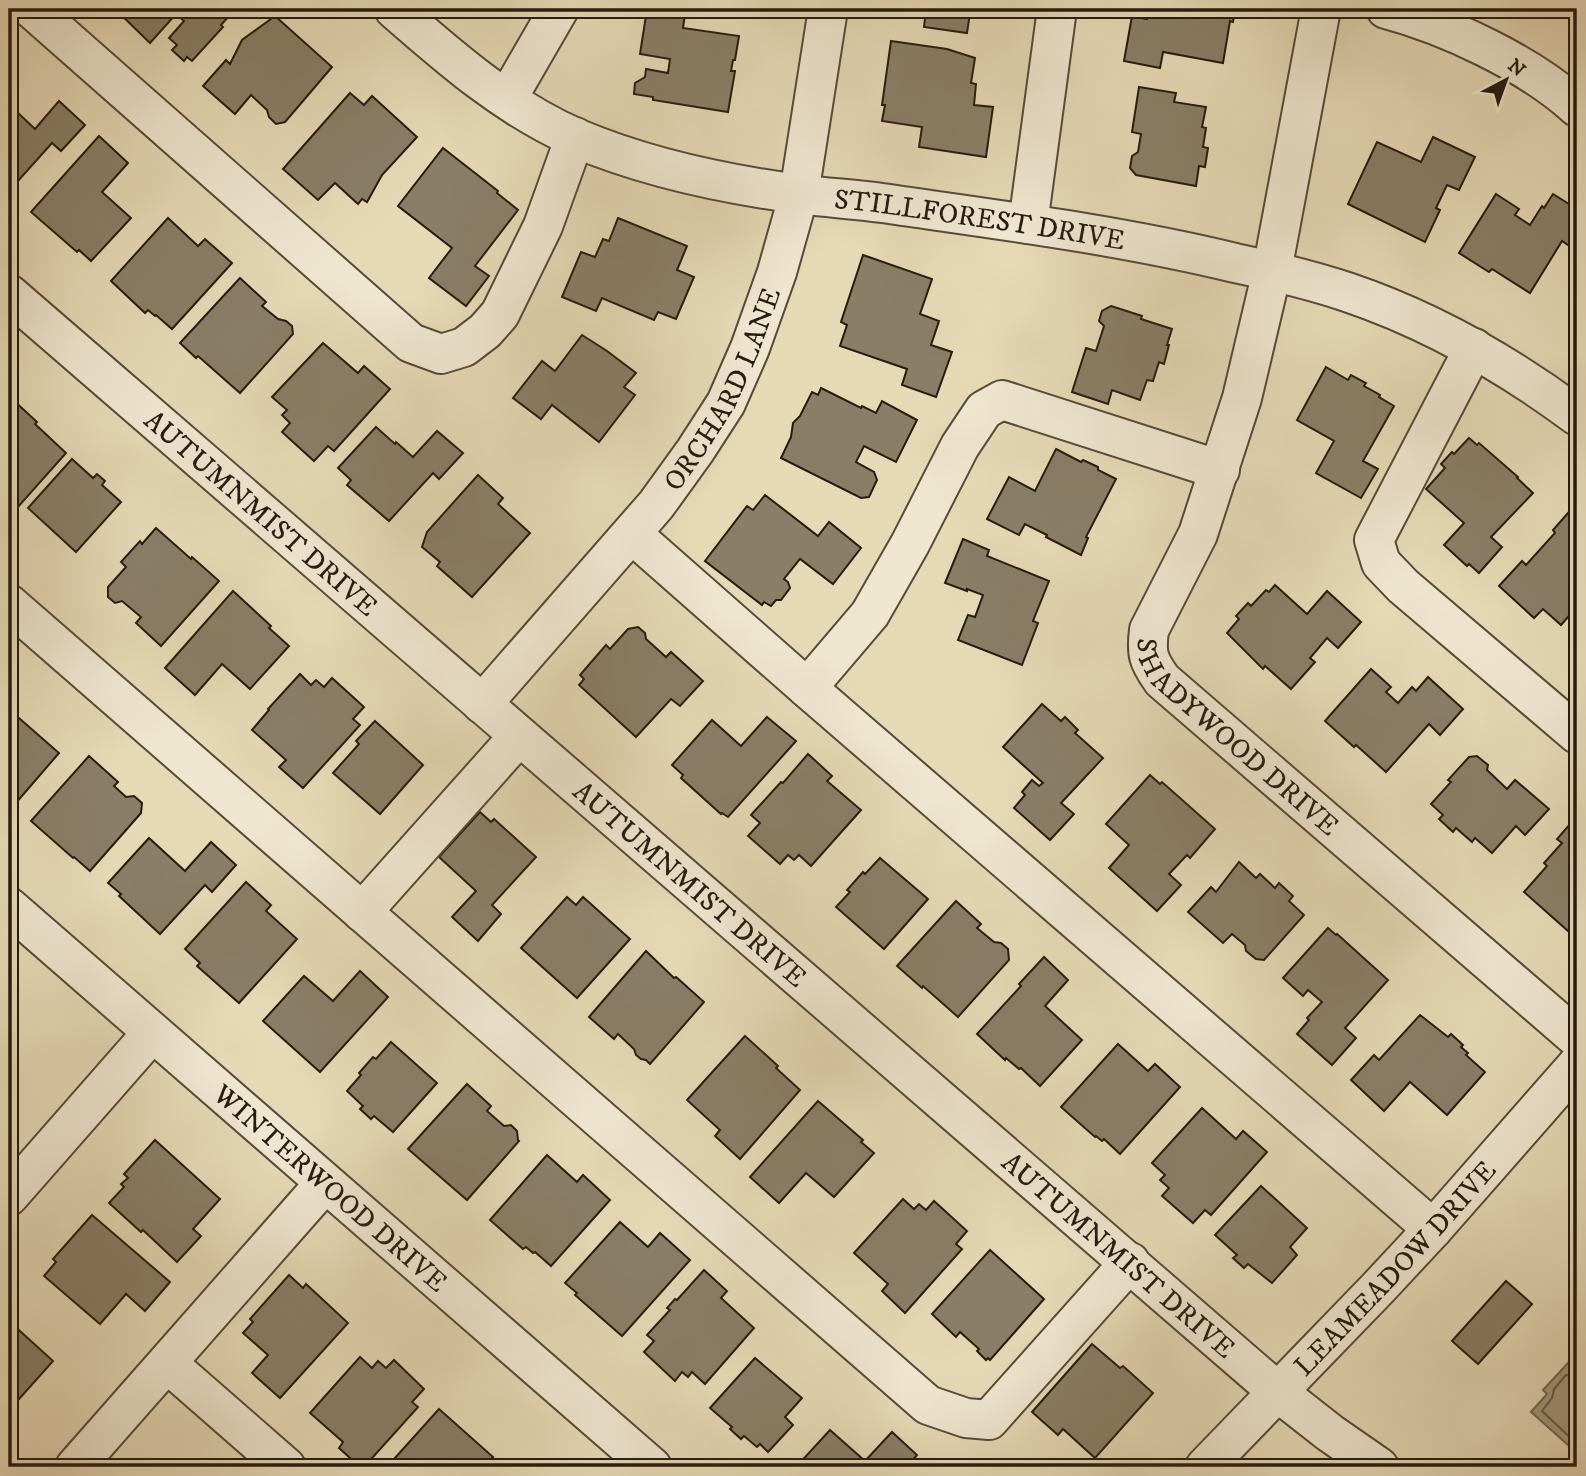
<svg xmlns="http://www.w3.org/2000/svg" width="1586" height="1476" viewBox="0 0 1586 1476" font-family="'IM FELL DW Pica',serif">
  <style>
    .water { fill: #a5987e; stroke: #726652; stroke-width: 2 }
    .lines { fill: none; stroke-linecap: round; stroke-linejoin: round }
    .shore { stroke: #665a48; stroke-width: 2 }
    .building { fill: #8a7e67; stroke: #261b11; stroke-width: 2 }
    .minor-casing { stroke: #564a3a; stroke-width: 42 }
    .minor { stroke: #efe6d0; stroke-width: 38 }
    .labels { text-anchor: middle; stroke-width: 7; stroke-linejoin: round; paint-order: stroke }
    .street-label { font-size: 28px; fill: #261b11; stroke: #efe6d0 }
  </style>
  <rect width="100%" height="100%" fill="#e6d9b6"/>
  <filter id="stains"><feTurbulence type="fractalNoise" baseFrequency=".00286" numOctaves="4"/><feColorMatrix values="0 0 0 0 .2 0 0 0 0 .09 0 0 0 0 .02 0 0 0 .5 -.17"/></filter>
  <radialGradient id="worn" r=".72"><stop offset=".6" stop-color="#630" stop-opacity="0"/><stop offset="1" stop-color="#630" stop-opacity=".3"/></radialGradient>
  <!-- water -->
  <polygon class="water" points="1568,1363 1577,1371 1577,1453 1531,1412 1547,1394 1543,1390"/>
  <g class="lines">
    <!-- shore -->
    <polyline class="shore" points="1577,1376 1566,1375 1554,1389 1552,1398 1542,1411 1577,1444"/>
  </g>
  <!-- building -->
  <g class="building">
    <polygon points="115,9 235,9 221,25 223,27 192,61 187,57 184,61 172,50 177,45 169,38 184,21 176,14 150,43"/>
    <polygon points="647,9 685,14 683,28 739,36 735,60 733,60 731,71 735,71 728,112 653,100 653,97 634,94 635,83 645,77 646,69 668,73 670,59 640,54"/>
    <polygon points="921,9 969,9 968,13 970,13 967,33 924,27 926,10"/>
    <polygon points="1173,9 1235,9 1233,22 1230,21 1223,63 1163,52 1160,68 1124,61 1132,16 1147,19 1148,13 1171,17"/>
    <polygon points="275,16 332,67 285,122 276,124 269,117 267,110 251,95 235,114 203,86 226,60 230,64 242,40"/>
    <polygon points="891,41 947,49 975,58 971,83 976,84 974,105 993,107 986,157 919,147 922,127 882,121 885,105 882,105"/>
    <polygon points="1139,87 1176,93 1174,102 1206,107 1202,127 1206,128 1203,147 1208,148 1205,167 1199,166 1196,186 1136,175 1130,168 1132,156 1138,152 1141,134 1132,132"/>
    <polygon points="350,93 364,105 372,96 417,137 382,175 367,202 362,199 358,204 335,183 318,200 283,169"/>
    <polygon points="59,101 85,125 61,151 52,143 9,191 9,109 12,112 14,109 35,129"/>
    <polygon points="99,136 128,163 102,192 131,218 91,261 79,250 77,252 31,212"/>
    <polygon points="1433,137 1475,157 1459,190 1447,185 1436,208 1440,210 1425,242 1348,204 1377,142 1421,162"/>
    <polygon points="443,148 498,191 497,193 518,210 475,266 489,276 466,306 429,278 452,248 398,206"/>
    <polygon points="1496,194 1519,209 1515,215 1530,225 1542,206 1544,208 1553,194 1577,209 1577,244 1574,249 1562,241 1530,293 1492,269 1489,272 1459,253"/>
    <polygon points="168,218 198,246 205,239 232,263 172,329 156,315 155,316 148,310 145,313 111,281"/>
    <polygon points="618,218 687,246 677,270 694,277 676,319 658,312 654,320 602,298 596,311 562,297 581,252 595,257 603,239 609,241"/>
    <polygon points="863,255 932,279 920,314 939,321 931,345 952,352 936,397 902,385 907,369 840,346 847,325 841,322"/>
    <polygon points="240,278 266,302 262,306 278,319 286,321 292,326 293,334 240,393 198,356 196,358 180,343"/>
    <polygon points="1111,306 1142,316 1141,319 1172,329 1167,345 1169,345 1164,364 1159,362 1153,381 1147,380 1140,400 1112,390 1108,404 1072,392 1086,348 1096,351 1104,326 1099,321 1102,311"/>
    <polygon points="582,335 607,351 636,373 624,387 635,395 599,442 552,405 541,419 513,398 542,361 555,371"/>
    <polygon points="323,343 358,373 364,366 390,389 334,451 328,446 314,461 282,432 290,423 282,415 287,410 272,397"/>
    <polygon points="1326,367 1348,380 1351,375 1366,383 1364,386 1380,395 1379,397 1394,406 1363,461 1378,469 1361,498 1316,473 1334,441 1297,420"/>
    <polygon points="821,388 861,408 862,406 876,413 882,401 917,420 896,462 864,446 856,462 874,472 877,480 869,497 861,498 781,458 791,437 793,423 800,416 812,392 818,395"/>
    <polygon points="11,398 37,422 35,424 66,453 9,517 9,400"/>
    <polygon points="376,427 395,444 396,442 413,457 437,431 463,453 439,479 433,473 389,521 347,485 351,480 338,468"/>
    <polygon points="1469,438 1477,445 1479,443 1518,477 1517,478 1533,493 1491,537 1502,547 1479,573 1469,564 1467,566 1444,545 1464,523 1426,489 1445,468 1441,464 1452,452 1454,454"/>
    <polygon points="1056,449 1081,462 1083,460 1098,467 1098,470 1116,479 1086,537 1088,538 1081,555 1046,537 1047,535 1025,524 1019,535 987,519 1009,477 1035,491"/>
    <polygon points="72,459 93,478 97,474 105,481 102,485 121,502 76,552 28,508"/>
    <polygon points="478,475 503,498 498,504 530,533 472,597 437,566 440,562 422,547 427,532"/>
    <polygon points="765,495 818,536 829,522 861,548 833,584 800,559 784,579 788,582 790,588 781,600 776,600 771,606 764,602 762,605 705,561 747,506 753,510"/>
    <polygon points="1568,513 1577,521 1577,611 1575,609 1561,625 1543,609 1534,618 1499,586 1522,561 1526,565 1555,533 1553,530"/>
    <polygon points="156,528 191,559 192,557 219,581 161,646 136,623 141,617 122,601 115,603 108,597 108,587 126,567 121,562 140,541 142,544"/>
    <polygon points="963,539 989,550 987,556 1049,581 1033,621 1038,623 1022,665 958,640 968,615 975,617 983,595 967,589 967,591 945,583"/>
    <polygon points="1275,585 1307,614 1327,591 1361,622 1338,648 1327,638 1310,658 1315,662 1291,689 1265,666 1263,669 1227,633 1239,619 1236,616 1248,603 1251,606 1266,590 1269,592"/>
    <polygon points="233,591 271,626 269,628 289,646 250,689 222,664 195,695 165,668"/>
    <polygon points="638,627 645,633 646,639 666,657 671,652 703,681 680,706 671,699 636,737 579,685 584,679 580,675 606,645 610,649 628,629"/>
    <polygon points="1371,669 1391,687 1386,692 1398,703 1412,687 1416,691 1428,677 1463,709 1440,735 1429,724 1386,772 1356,745 1354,747 1325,721"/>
    <polygon points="300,674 311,685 316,680 324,687 332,678 364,707 353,719 360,725 303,788 279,767 286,760 252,730 269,710 268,709"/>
    <polygon points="1042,704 1061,721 1065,717 1078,730 1075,733 1103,758 1061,803 1074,814 1050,840 1014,808 1025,795 1022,792 1032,780 1039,786 1043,783 1003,747"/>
    <polygon points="12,712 59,753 15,804 9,799 9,715"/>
    <polygon points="767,717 796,741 728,817 722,813 721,814 681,778 683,775 672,765 712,720 741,746"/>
    <polygon points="375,721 423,765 380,814 333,773 359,744 356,741"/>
    <polygon points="808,754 832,776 827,781 861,810 811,866 799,855 794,860 788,855 780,864 748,836 760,823 751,815 781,782 783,783"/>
    <polygon points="89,756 118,782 114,786 126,797 134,796 142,803 141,813 90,871 74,857 73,858 31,821"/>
    <polygon points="1477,756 1488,765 1487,770 1507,789 1515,780 1549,809 1525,835 1516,826 1492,853 1475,838 1472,842 1456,828 1453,832 1439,819 1443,815 1431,804 1451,782 1448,780 1469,757"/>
    <polygon points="1150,775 1160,784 1162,782 1215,829 1190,858 1187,855 1169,874 1181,885 1157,911 1109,868 1129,845 1106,824"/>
    <polygon points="480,812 491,822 494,819 536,857 492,905 501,914 478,941 452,917 476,891 439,857"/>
    <polygon points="1577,816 1577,939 1524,892 1547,866 1544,863 1562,843 1557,839"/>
    <polygon points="149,838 185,871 211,842 236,865 212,892 205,885 160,934 119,896 121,894 108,883"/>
    <polygon points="880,858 928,899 884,949 836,907 850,892 847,890 863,872 865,874"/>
    <polygon points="1239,862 1256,878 1260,874 1275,888 1279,883 1293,896 1289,901 1304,915 1264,960 1256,959 1246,951 1245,945 1232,934 1223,943 1188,912 1211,887 1216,892"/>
    <polygon points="246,882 271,905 266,911 297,939 239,1003 197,966 200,963 185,949"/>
    <polygon points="567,897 576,905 583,897 630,939 577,998 521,948"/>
    <polygon points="956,901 981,924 977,928 994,942 1001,943 1008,949 1009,960 958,1017 923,986 922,988 897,966"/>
    <polygon points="1328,928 1336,935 1337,934 1388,980 1345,1028 1356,1038 1332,1065 1297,1034 1309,1020 1307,1018 1322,1002 1308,990 1303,996 1283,978"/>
    <polygon points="646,951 674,978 676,977 704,1002 650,1064 646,1060 641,1059 636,1055 634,1049 618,1034 614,1039 589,1017"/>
    <polygon points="1044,957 1068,980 1045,1006 1082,1040 1040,1086 1021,1068 1019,1069 1006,1058 1005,1060 977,1034 1021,986 1019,984"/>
    <polygon points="360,971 388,997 320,1072 263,1021 304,976 333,1001"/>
    <polygon points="1420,1015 1448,1037 1451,1034 1463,1045 1461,1047 1468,1053 1466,1055 1485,1072 1447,1115 1410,1082 1384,1111 1351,1080 1374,1055 1379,1060"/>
    <polygon points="745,1036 778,1066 776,1068 800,1090 740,1159 715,1136 720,1130 687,1100"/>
    <polygon points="391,1042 437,1083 393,1132 374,1116 371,1119 360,1109 363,1106 347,1091 361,1075 359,1073 373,1057 376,1059"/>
    <polygon points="1118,1044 1148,1071 1155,1064 1180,1087 1120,1154 1104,1139 1102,1141 1096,1136 1095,1137 1061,1107"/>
    <polygon points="467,1084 491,1106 487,1111 504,1126 511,1125 517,1131 518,1140 519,1141 467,1200 408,1149"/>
    <polygon points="818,1101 863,1140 861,1142 874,1153 834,1197 806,1173 779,1203 750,1177"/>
    <polygon points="1202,1108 1236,1139 1243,1131 1267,1152 1211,1215 1205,1210 1193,1223 1162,1196 1169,1188 1160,1180 1165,1175 1152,1163"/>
    <polygon points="155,1140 220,1199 193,1229 201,1236 177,1262 143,1230 141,1232 109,1203 124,1187 121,1184 128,1178 124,1174"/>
    <polygon points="547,1155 577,1182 583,1175 610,1200 551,1266 535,1252 533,1253 526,1247 523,1249 490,1220"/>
    <polygon points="1261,1186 1307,1228 1290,1247 1297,1255 1272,1283 1248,1264 1244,1268 1233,1258 1237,1255 1215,1235"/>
    <polygon points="903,1199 914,1209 919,1204 926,1210 934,1201 967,1231 956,1244 962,1249 905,1313 882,1291 888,1284 854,1253"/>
    <polygon points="92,1215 170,1282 145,1311 126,1294 100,1324 44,1276 56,1262 53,1259"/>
    <polygon points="620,1222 648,1247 660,1233 690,1260 622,1336 575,1295 577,1293 565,1283"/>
    <polygon points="990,1250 1044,1299 990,1360 988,1358 986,1360 977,1351 979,1349 960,1332 956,1337 932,1314"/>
    <polygon points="704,1270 727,1291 721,1298 754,1328 705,1384 692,1372 688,1377 682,1372 675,1381 644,1352 654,1341 647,1335 670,1310 667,1308 675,1299 677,1300"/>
    <polygon points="289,1275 303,1288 306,1284 348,1323 280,1398 252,1373 268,1355 243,1333 253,1322 250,1319"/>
    <polygon points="1506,1281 1532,1304 1478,1364 1452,1341"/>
    <polygon points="9,1321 53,1361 12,1407 9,1403"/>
    <polygon points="1092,1344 1120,1368 1123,1366 1153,1393 1095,1458 1063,1429 1058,1435 1032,1412"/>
    <polygon points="360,1357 372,1368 378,1361 386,1368 394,1360 424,1389 412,1402 418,1407 364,1467 360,1467 339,1448 343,1442 310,1413"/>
    <polygon points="755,1358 802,1398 785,1417 793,1425 768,1452 760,1444 757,1447 744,1436 741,1439 730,1429 732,1427 710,1408"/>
    <polygon points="439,1409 493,1457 484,1467 405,1467 395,1458"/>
    <polygon points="830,1430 865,1461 892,1432 917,1455 907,1467 796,1467"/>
  </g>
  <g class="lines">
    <!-- minor casing -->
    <g class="minor-casing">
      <g id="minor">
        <polyline points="32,9 411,343 441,354 464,347 485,331 500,314 543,226 575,137"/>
        <path id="s1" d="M394,9C450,58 507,108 576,138C647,168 723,184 799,194C827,198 854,199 882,203C1000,220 1119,235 1235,263C1273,271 1311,280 1347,292C1430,320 1507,364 1577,416"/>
        <path id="s2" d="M1321,9L1272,271L1242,398L1198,534L1149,630C1146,654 1148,660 1162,680L1577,1038"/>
        <path d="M1386,9C1449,26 1528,63 1577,107"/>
        <polyline points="507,99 559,9"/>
        <polyline points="1028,224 1057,9"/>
        <path id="s3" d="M9,294L1279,1393L1330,1433L1379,1467"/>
        <polyline points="1474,348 1374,540 1381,563 1403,586 1577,734"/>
        <polyline points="632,534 807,688 1433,1229"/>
        <polyline points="9,604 928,1405 966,1418 989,1420 1130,1262"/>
        <polyline points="807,688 870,614 910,544 960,446 984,410 1002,400 1220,470"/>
        <path id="s4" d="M482,704L656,505L695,451L726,403L750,348L777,272L799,194L828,9"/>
        <path id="s5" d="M9,907L652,1467"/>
        <polyline points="362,912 519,736"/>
        <polyline points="9,1196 152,1033"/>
        <polyline points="167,1363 286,1467"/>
        <polyline points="75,1467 325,1183"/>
        <path id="s6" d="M1205,1467L1379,1287L1433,1229L1577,1065"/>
      </g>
    </g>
    <!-- minor -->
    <use href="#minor" class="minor"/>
  </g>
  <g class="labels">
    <!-- street labels -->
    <g class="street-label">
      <text dy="10" stroke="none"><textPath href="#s1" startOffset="637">STILLFOREST DRIVE</textPath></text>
      <text dy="10" stroke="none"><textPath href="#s4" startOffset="399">ORCHARD LANE</textPath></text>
      <text dy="10" stroke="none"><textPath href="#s3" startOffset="334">AUTUMNMIST DRIVE</textPath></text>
      <text dy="10" stroke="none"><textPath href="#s2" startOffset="793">SHADYWOOD DRIVE</textPath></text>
      <text dy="10" stroke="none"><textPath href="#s3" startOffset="901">AUTUMNMIST DRIVE</textPath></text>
      <text dy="10" stroke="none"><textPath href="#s5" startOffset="427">WINTERWOOD DRIVE</textPath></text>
      <text dy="10" stroke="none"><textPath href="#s3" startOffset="1468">AUTUMNMIST DRIVE</textPath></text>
      <text dy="10" stroke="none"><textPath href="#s6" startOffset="275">LEAMEADOW DRIVE</textPath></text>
    </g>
  </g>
  <!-- margin -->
  <rect width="1586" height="1476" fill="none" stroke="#e6d9b6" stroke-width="35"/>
  <rect x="10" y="10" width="1565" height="1455" fill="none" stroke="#261b11" stroke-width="3.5"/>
  <rect x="18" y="18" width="1551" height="1441" fill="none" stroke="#261b11" stroke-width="2"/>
  <!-- north arrow -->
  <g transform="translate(1506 80) rotate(41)" stroke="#efe6d0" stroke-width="5" paint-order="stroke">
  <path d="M0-5L12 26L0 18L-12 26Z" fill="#261b11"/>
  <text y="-10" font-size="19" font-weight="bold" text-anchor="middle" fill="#261b11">N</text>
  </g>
  <rect width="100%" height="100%" filter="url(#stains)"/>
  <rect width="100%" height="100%" fill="url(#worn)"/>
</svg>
